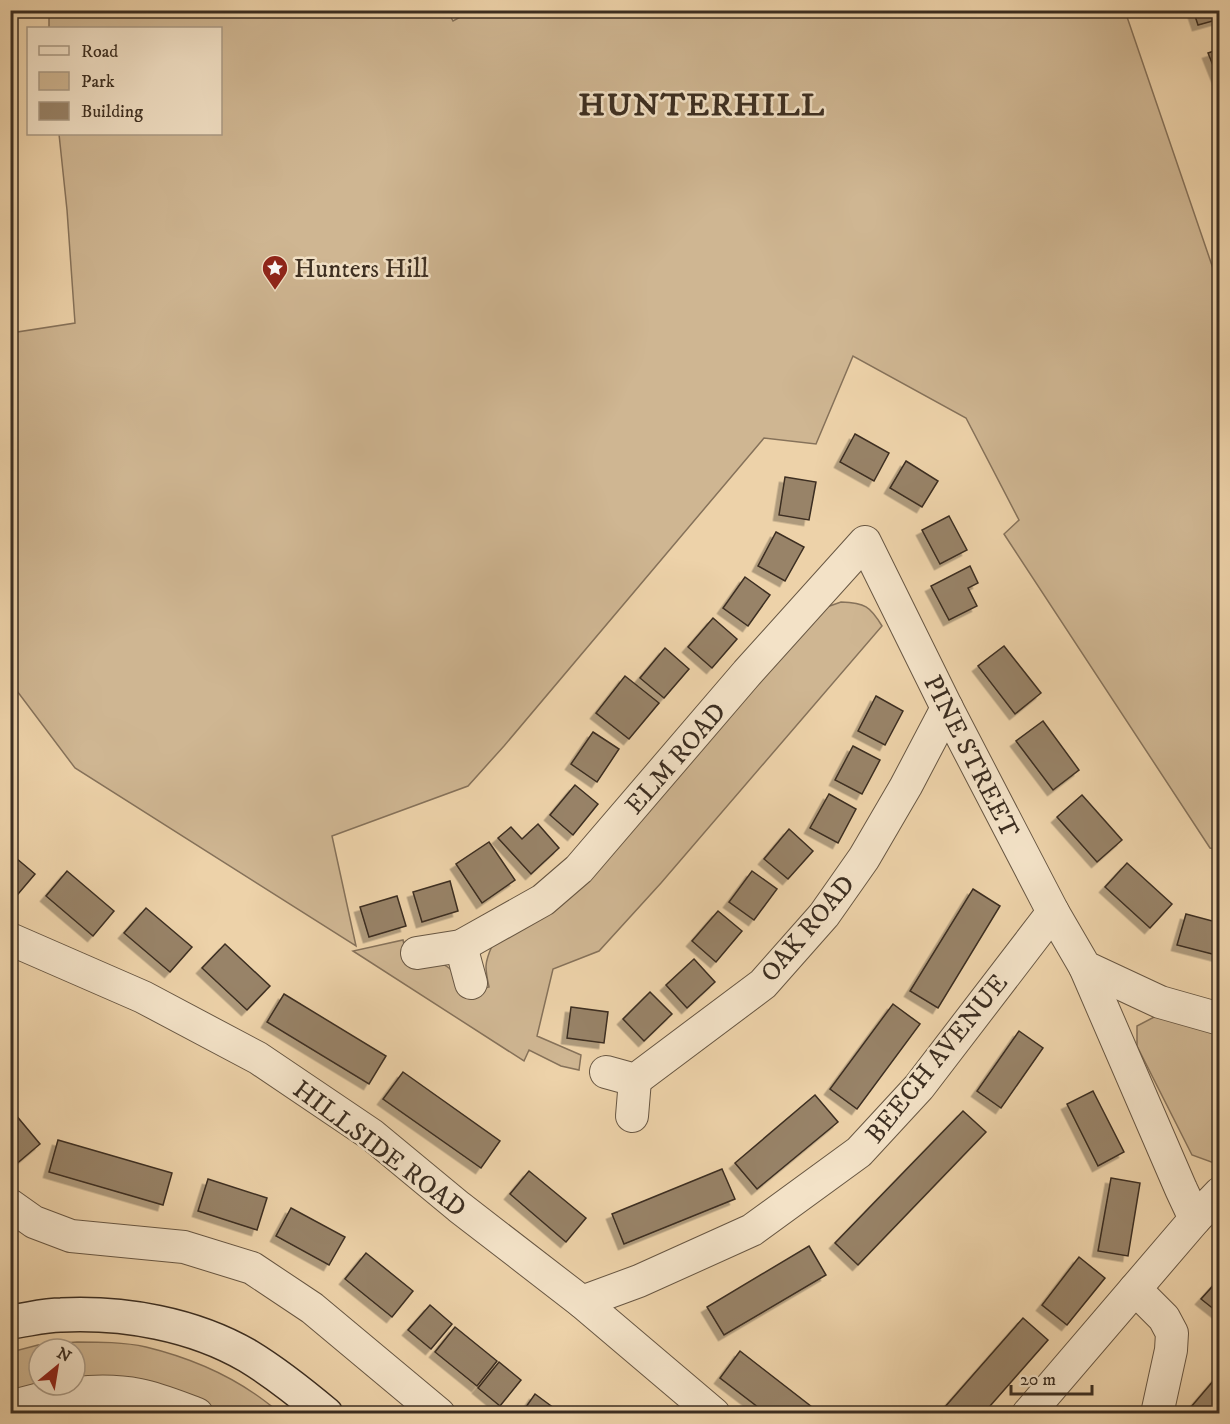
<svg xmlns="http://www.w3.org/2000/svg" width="1230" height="1424" viewBox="0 0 1230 1424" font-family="'IM FELL DW Pica',serif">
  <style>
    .green { fill: #cfb692; stroke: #86725a; stroke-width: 1.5 }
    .building { fill: #988368; stroke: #3c2e21; stroke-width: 1.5; filter: url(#shadow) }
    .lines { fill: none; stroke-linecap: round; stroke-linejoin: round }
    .street-casing { stroke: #685743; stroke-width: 34 }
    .secondary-casing { stroke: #3c2e21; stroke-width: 36 }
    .street { stroke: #f3e2c7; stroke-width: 32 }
    .secondary { stroke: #f3e2c7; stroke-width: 33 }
    .labels { text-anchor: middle; stroke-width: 5; stroke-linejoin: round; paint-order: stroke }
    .poi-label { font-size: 26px; fill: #3c2e21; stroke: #f3e2c7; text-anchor: start }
    .street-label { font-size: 26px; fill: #3c2e21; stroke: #f3e2c7 }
    .district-label { font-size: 32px; font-weight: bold; letter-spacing: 1.5px; fill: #3c2e21; stroke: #f3e2c7 }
  </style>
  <defs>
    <filter id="shadow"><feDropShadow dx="-5.5" dy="5.5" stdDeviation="0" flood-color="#0004"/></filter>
  </defs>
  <rect width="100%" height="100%" fill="#edd2a9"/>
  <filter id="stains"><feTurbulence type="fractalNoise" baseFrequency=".00333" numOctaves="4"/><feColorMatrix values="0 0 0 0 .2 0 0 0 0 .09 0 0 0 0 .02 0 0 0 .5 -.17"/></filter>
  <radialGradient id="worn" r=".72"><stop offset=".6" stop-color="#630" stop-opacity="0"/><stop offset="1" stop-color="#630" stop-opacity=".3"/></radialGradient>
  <!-- green -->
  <g class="green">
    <polygon points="447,10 453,21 473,10 1125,11 1219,286 1219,850 1210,848 1004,534 1019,520 966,418 853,356 816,444 764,438 504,746 468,786 332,836 356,946 75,768 11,683 11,333 75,323 67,210 59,134 220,134 220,28 49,28 49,11"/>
    <path d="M841,602C865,603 870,606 882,626L661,883L599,951L553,969L537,1036L581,1055L579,1070L561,1066L529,1050L524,1061L353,951L403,940L409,966C442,959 451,961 465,993L489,987C485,968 484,964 492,946L588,881L824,608Z"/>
    <polygon points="1158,1015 1219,1033 1219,1160 1214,1163 1192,1155 1137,1046 1137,1026"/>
    <path d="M77,1342C99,1342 124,1342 146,1347C183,1356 223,1372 255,1394C264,1400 272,1407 281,1413H225L204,1403L75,1380V1349H39V1385L11,1393V1352L38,1345Z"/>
  </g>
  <!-- building -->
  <g class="building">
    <polygon points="1193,10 1220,10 1220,19 1198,25"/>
    <polygon points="1220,49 1220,83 1208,53"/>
    <polygon points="855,434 889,453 874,481 840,462"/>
    <polygon points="906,461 938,481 922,507 890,488"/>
    <polygon points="785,477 816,482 809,520 779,515"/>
    <polygon points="949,516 967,550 940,564 922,530"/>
    <polygon points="776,532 804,547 785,581 758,566"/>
    <polygon points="970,566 978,583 968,588 977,606 949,620 931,586"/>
    <polygon points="745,577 770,595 748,626 723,608"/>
    <polygon points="713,618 737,639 712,668 688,647"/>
    <polygon points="1004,646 1041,693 1015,714 978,666"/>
    <polygon points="665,648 689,669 664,698 640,678"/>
    <polygon points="625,676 659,703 629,739 596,713"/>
    <polygon points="876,696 903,711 885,745 858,731"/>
    <polygon points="1043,721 1079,770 1053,790 1016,741"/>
    <polygon points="593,732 619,749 597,782 571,764"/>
    <polygon points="853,746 880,760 862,794 835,780"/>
    <polygon points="575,785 598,804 573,835 550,815"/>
    <polygon points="829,794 856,809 838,843 810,828"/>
    <polygon points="1082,795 1122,840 1097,862 1057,817"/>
    <polygon points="538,824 559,848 531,874 498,838 511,827 522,839"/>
    <polygon points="789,829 813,851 788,879 764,859"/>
    <polygon points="489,842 515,880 482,903 456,864"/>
    <polygon points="10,853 35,874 13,900 10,897"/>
    <polygon points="1127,863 1172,904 1150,928 1105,887"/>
    <polygon points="67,871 114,911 93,936 46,896"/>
    <polygon points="752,871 777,889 754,920 729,902"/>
    <polygon points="450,881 458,911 422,922 413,892"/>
    <polygon points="973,889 1000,906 938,1008 910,991"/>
    <polygon points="397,896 406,926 369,937 360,907"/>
    <polygon points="146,908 192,947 170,972 124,933"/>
    <polygon points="718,911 742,931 716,962 692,941"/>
    <polygon points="1186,914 1220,923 1220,956 1177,945"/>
    <polygon points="225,944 270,986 247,1010 202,968"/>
    <polygon points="694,959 715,982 687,1008 666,985"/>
    <polygon points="650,992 672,1014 644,1041 623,1019"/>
    <polygon points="284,994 386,1056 369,1084 267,1022"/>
    <polygon points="893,1004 920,1024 857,1109 830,1089"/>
    <polygon points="571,1007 608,1012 604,1043 567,1038"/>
    <polygon points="1019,1031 1043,1048 1001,1108 977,1091"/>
    <polygon points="403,1072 500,1141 481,1168 383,1099"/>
    <polygon points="1093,1091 1124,1152 1098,1166 1067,1104"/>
    <polygon points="815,1095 838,1122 757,1189 735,1163"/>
    <polygon points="10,1108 40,1144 14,1166 10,1161"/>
    <polygon points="963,1111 986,1132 858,1265 835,1243"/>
    <polygon points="58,1140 172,1173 163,1205 49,1172"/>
    <polygon points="722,1169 735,1199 624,1244 612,1214"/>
    <polygon points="529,1171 586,1218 566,1242 510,1194"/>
    <polygon points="1111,1178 1140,1183 1128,1256 1098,1251"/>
    <polygon points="208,1179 267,1198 257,1230 198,1211"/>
    <polygon points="291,1208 345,1237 329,1265 276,1236"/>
    <polygon points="809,1246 826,1275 724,1335 707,1307"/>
    <polygon points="366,1253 413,1291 392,1317 345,1279"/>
    <polygon points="1079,1257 1105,1278 1067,1325 1042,1305"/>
    <polygon points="1220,1278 1220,1314 1201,1299"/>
    <polygon points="430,1305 452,1324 431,1349 408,1330"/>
    <polygon points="1023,1318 1048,1340 983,1414 951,1414 944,1408"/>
    <polygon points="455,1327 497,1361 477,1386 435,1352"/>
    <polygon points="740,1351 821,1414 767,1414 720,1378"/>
    <polygon points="499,1362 521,1380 500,1406 478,1388"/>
    <polygon points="1220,1373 1220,1414 1185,1414"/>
    <polygon points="535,1394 562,1414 521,1414"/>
  </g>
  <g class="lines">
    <!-- street casing -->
    <g class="street-casing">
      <g id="street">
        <polyline points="10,939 143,997 258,1058 372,1135 459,1207 582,1302 714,1414"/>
        <polyline points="461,946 471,983"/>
        <polyline points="417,953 461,946 543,900 579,869 747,673 865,542 947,708 1053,912 1085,967 1160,1002 1220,1019"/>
        <polyline points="1085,967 1181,1189 1195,1219"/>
        <polyline points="606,1072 635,1080 763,984 824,915 864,858 906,786 947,708"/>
        <polyline points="632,1116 635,1080"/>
        <polyline points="10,1205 34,1222 71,1236 184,1247 252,1268 312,1308 439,1414"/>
        <polyline points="1135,1289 1164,1318 1172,1333 1171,1350 1157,1414"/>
        <polyline points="582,1302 639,1281 752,1230 859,1152 919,1087 1053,912"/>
        <path d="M10,1408C48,1394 100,1387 139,1395C159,1399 178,1407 197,1414"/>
        <polyline points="1028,1414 1195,1219 1220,1193"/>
      </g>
    </g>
    <!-- secondary casing -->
    <g class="secondary-casing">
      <path id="secondary" d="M10,1322C27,1320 44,1315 61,1315C124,1312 193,1324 248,1356C276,1373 301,1393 326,1414"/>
    </g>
    <!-- street -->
    <use href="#street" class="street"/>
    <!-- secondary -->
    <use href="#secondary" class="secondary"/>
  </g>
  <!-- icons -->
  <defs>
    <g id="sight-pin" transform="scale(1.35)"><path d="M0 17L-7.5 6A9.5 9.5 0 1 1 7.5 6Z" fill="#8f2418" stroke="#f3e2c7"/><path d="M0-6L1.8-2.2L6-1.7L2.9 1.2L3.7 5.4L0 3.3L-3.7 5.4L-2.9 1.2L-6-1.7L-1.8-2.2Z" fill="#fff"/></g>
  </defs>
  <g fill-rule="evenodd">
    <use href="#sight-pin" x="275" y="268"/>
  </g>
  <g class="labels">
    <!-- poi labels -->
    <g class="poi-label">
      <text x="294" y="277">Hunters Hill</text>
    </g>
    <!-- street labels -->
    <g class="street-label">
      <text transform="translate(972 756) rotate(63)" y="9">PINE STREET</text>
      <text transform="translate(675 758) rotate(-49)" y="9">ELM ROAD</text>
      <text transform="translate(807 928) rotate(-50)" y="9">OAK ROAD</text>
      <text transform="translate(936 1058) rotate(-51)" y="9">BEECH AVENUE</text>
      <text transform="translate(380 1148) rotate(37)" y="9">HILLSIDE ROAD</text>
    </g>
    <!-- district labels -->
    <g class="district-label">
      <text x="702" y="115">HUNTERHILL</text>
    </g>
  </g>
  <!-- margin -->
  <rect width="1230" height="1424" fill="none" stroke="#edd2a9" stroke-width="36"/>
  <rect x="12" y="12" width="1206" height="1400" fill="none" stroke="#3c2e21" stroke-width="3"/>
  <rect x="18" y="18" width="1194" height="1388" fill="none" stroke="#3c2e21" stroke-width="1.5"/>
  <!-- legend -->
  <rect x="27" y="27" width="195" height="108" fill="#f3e2c7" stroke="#aa9a85" stroke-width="1.5"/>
  <rect x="39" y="46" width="30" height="9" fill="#f3e2c7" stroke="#aa9a85" stroke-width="1.5"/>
  <text x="81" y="57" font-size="18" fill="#3c2e21">Road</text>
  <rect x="39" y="72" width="30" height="18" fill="#cfb692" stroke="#aa9a85" stroke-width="1.5"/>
  <text x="81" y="87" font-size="18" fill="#3c2e21">Park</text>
  <rect x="39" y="102" width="30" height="18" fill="#988368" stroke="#aa9a85" stroke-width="1.5"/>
  <text x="81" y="117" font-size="18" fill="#3c2e21">Building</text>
  <!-- north arrow -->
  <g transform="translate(57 1367) rotate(30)"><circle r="28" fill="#f3e2c7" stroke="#aa9a85" stroke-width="1.5"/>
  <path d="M0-4.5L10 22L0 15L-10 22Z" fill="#8f2418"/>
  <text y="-9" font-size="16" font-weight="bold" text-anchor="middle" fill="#3c2e21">N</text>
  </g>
  <!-- scale -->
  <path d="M1011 1385v9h81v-9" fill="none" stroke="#3c2e21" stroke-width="3"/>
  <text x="1020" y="1385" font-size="18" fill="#3c2e21" stroke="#f3e2c7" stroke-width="4.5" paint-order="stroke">20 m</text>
  <rect width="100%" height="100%" filter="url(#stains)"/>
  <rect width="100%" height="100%" fill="url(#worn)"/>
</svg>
